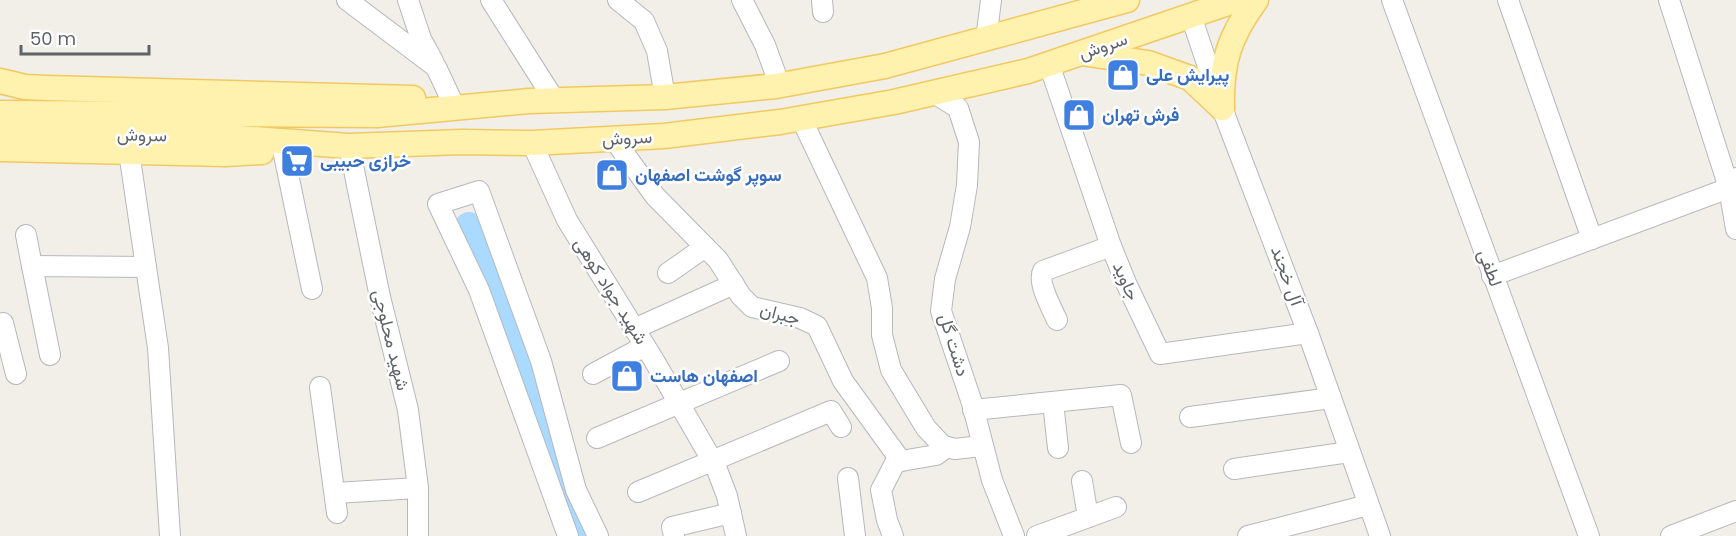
<svg xmlns="http://www.w3.org/2000/svg" width="1736" height="536" viewBox="0 0 1736 536" font-family="Poppins,Vazirmatn,sans-serif">
  <style>
    .lines { fill: none; stroke-linecap: round; stroke-linejoin: round }
    .river { stroke: #aadaff; stroke-width: 30 }
    .minor-casing { stroke: #b5b8bc; stroke-width: 22 }
    .major-casing { stroke: #f2c960; stroke-width: 27 }
    .minor { stroke: #fff; stroke-width: 20 }
    .major { stroke: #fff2af; stroke-width: 24 }
    .labels { text-anchor: middle; stroke-width: 5; stroke-linejoin: round; paint-order: stroke }
    .street-label { font-size: 18px; fill: #5f6368; stroke: #fff }
    .shop-label { font-size: 18px; font-weight: bold; fill: #366cbe; stroke: #fff; text-anchor: start }
  </style>
  <rect width="100%" height="100%" fill="#f1efe8"/>
  <g class="lines">
    <!-- river -->
    <polyline class="river" points="469,227 516,340 564,492 585,536"/>
    <!-- minor casing -->
    <g class="minor-casing">
      <g id="minor">
        <polyline points="347,0 436,67 451,99"/>
        <polyline points="408,0 421,39 433,61"/>
        <polyline points="491,0 555,101"/>
        <polyline points="618,0 644,21 657,51 665,97"/>
        <polyline points="742,0 765,45 780,86"/>
        <polyline points="822,0 823,12"/>
        <polyline points="1392,0 1589,536"/>
        <polyline points="1508,0 1592,239"/>
        <polyline points="1669,0 1729,188 1736,229"/>
        <polyline points="1191,16 1222,108 1308,333 1380,536"/>
        <polyline points="986,40 991,0"/>
        <polyline points="1049,64 1111,246 1126,283 1160,354 1308,333"/>
        <polyline points="934,93 958,108 969,142 967,185 960,227 945,279 941,311 972,403 992,480 1014,536"/>
        <polyline points="801,118 877,278 882,308 882,335 891,370 926,428 942,445 947,447"/>
        <polyline points="613,138 655,196 718,260 741,296 752,307 800,318 817,326 843,381 901,461 895,463 881,490 887,520 893,536"/>
        <polyline points="532,143 567,220 655,362 716,467 727,496 736,536"/>
        <polyline points="349,146 380,297 408,410 418,488 418,536"/>
        <polyline points="283,150 312,289"/>
        <polyline points="129,152 158,348 170,536"/>
        <polyline points="26,235 32,266"/>
        <polyline points="668,273 705,247"/>
        <polyline points="1492,276 1729,188 1736,178"/>
        <path d="M1057,320C1052,309 1037,282 1043,271L1111,246"/>
        <polyline points="0,324 3,323 16,374"/>
        <polyline points="634,329 734,284"/>
        <polyline points="50,355 32,266 146,267"/>
        <polyline points="593,374 645,346"/>
        <polyline points="320,387 337,513"/>
        <polyline points="1053,402 1058,448"/>
        <polyline points="973,410 1121,395 1131,443"/>
        <polyline points="1190,417 1331,398"/>
        <polyline points="597,438 779,361"/>
        <polyline points="901,461 936,455 947,447 955,449 981,446"/>
        <polyline points="1234,469 1349,452"/>
        <polyline points="848,478 855,536"/>
        <polyline points="1082,481 1088,517"/>
        <polyline points="638,492 831,411 841,427"/>
        <polyline points="335,493 418,488"/>
        <polyline points="568,536 479,290 438,204 479,191 541,361 576,490 598,536"/>
        <polyline points="674,536 672,527 731,513"/>
        <polyline points="1037,536 1116,507"/>
        <polyline points="1248,536 1368,505"/>
        <polyline points="1671,536 1736,511"/>
      </g>
    </g>
    <!-- major casing -->
    <g class="major-casing">
      <g id="major">
        <polyline points="1088,54 1148,63 1190,78 1222,108"/>
        <polyline points="0,81 25,87 47,88 413,98"/>
        <path d="M1222,108C1221,62 1229,37 1256,0"/>
        <polyline points="0,113 377,115 529,101 665,97 776,86 885,66 1127,0"/>
        <polyline points="0,132 225,137 349,146 462,142 532,143 664,136 780,122 894,102 1028,71 1237,0"/>
        <polyline points="0,149 226,154 262,152"/>
      </g>
    </g>
    <!-- minor -->
    <use href="#minor" class="minor"/>
    <!-- major -->
    <use href="#major" class="major"/>
  </g>
  <!-- icons -->
  <defs>
    <g id="shop-square" transform="scale(1.725)"><rect x="-9" y="-9" width="18" height="18" rx="4" fill="#3f7fe0" stroke="#fff"/><path d="M-5-2.5h2.3a2.7 3.5 0 0 1 5.4 0H5L5.5 6h-11ZM-1.5-2.5h3a1.5 2.3 0 0 0-3 0Z" fill="#fff"/></g>
    <g id="supermarket-square" transform="scale(1.725)"><rect x="-9" y="-9" width="18" height="18" rx="4" fill="#3f7fe0" stroke="#fff"/><path d="M-6-5.5h2.5l.6 2H6L4.5 2H-2.5L-4.4-4H-6ZM-1.5 3.2a1.3 1.3 0 1 0 .1 0ZM3 3.2a1.3 1.3 0 1 0 .1 0Z" fill="#fff"/></g>
  </defs>
  <g fill-rule="evenodd">
    <use href="#shop-square" x="1123" y="75"/>
    <use href="#shop-square" x="1079" y="115"/>
    <use href="#supermarket-square" x="297" y="161"/>
    <use href="#shop-square" x="612" y="175"/>
    <use href="#shop-square" x="627" y="376"/>
  </g>
  <g class="labels">
    <!-- street labels -->
    <g class="street-label">
      <text transform="translate(1103 46) rotate(-19)" y="6">سروش</text>
      <text transform="translate(142 135) rotate(1)" y="6">سروش</text>
      <text transform="translate(627 138) rotate(-3)" y="6">سروش</text>
      <text transform="translate(1490 268) rotate(70)" y="6">لطفی</text>
      <text transform="translate(1287 276) rotate(70)" y="6">آل خجند</text>
      <text transform="translate(1126 281) rotate(66)" y="6">جاوید</text>
      <text transform="translate(611 291) rotate(58)" y="6">شهید جواد کوهی</text>
      <text transform="translate(780 314) rotate(15)" y="6">جبران</text>
      <text transform="translate(391 340) rotate(76)" y="6">شهید محلوجی</text>
      <text transform="translate(954 345) rotate(73)" y="6">دشت گل</text>
    </g>
    <!-- shop labels -->
    <g class="shop-label">
      <text x="1146" y="81">پیرایش علی</text>
      <text x="1102" y="121">فرش تهران</text>
      <text x="320" y="167">خرازی حبیبی</text>
      <text x="635" y="181">سوپر گوشت اصفهان</text>
      <text x="650" y="382">اصفهان هاست</text>
    </g>
  </g>
  <!-- scale -->
  <path d="M21 45v9h128v-9" fill="none" stroke="#5f6368" stroke-width="3"/>
  <text x="30" y="45" font-size="18" fill="#5f6368" stroke="#ffffff" stroke-width="4.5" paint-order="stroke">50 m</text>
</svg>
